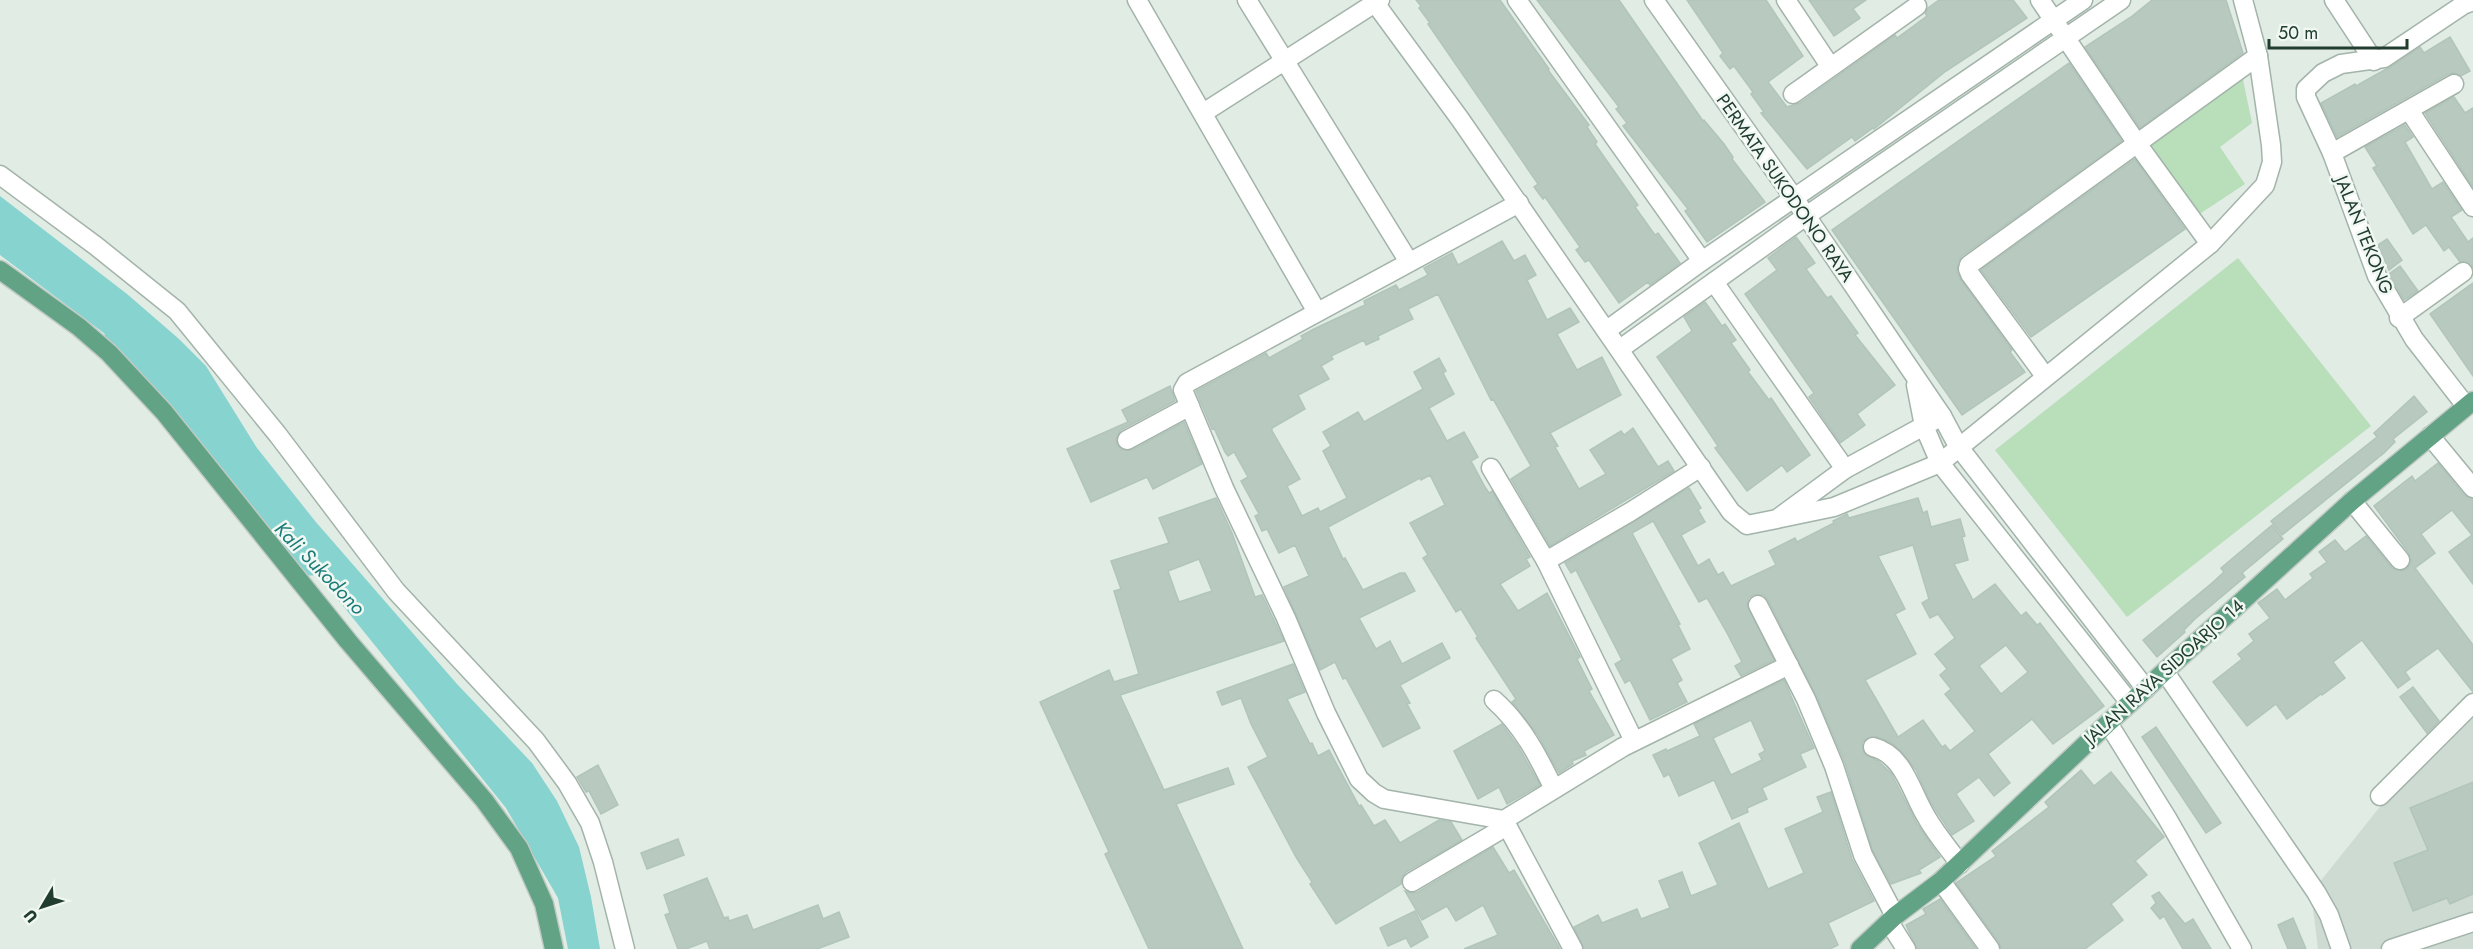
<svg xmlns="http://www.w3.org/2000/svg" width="2473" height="949" viewBox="0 0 2473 949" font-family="Jost,sans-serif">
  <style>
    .built { fill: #cedbd3 }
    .green { fill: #b8deba }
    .water { fill: #86d3cf }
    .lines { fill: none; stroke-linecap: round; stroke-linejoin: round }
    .river { stroke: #86d3cf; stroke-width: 33 }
    .building { fill: #b8c9bf; stroke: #b2c5ba; stroke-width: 1.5; fill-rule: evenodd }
    .minor-casing { stroke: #a3b4aa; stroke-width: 21 }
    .major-casing { stroke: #c1c9c5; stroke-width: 21 }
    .minor { stroke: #fff; stroke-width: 18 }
    .major { stroke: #63a385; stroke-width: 18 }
    .labels { text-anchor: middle; stroke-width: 5; stroke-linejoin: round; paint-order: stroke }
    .street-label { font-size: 18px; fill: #203d2f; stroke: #f1f8f3 }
    .water-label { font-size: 20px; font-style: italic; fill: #187b77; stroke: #f1f8f3 }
  </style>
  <rect width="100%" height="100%" fill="#e0ece4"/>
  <!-- built -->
  <polygon class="built" points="2473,712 2473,949 2318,949 2311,893 2423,753"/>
  <!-- green -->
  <g class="green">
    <polygon points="2242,75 2252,123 2220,147 2245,184 2195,217 2145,142"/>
    <polygon points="2238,258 2371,426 2127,617 1995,450"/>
  </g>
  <!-- water -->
  <polygon class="water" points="0,196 127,294 179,339 206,366 257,448 315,521 457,684 532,763 557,801 579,847 591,897 600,949 568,949 558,898 506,808 153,370 0,255"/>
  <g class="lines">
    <!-- river -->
    <polyline class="river" points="121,332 273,520 311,559"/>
  </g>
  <!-- building -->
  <g class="building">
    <polygon points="1416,0 1500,0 1549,69 1548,70 1589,125 1587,127 1597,142 1595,144 1638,205 1635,207 1655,235 1658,233 1680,263 1650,285 1648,282 1619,303 1589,260 1585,262 1576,250 1580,247 1545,197 1543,199 1534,187 1538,184 1428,24 1430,23 1419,8 1421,6"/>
    <polygon points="1537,0 1619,0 1703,121 1704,120 1724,144 1733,157 1732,159 1765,202 1707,242 1685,211 1688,209 1623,126 1627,123 1616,109 1619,107"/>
    <polygon points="1687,0 1766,0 1803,56 1768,82 1787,107 1800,103 1895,35 1897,38 1927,16 1925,13 1928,8 1939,0 2013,0 2027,18 1946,71 1874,129 1873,128 1855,141 1852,137 1807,169 1761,113 1764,112 1751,94 1753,92 1734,66 1730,69 1720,56 1723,53"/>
    <polygon points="1809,0 1866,0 1853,9 1860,18 1834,36"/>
    <polygon points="2152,0 2226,0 2243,53 2140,128 2085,47 2131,17"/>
    <polygon points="2450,37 2470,71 2461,76 2455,73 2448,74 2337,137 2321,103 2355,84 2356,86 2390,67 2420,47 2424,53"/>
    <polygon points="2069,63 2122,141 1962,256 1958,262 1957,272 1961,280 2012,350 2010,352 2025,372 1962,415 1832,230"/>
    <polygon points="2454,97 2465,113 2473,108 2473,187 2425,113"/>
    <polygon points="2405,125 2413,137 2405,142 2432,189 2443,182 2462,210 2451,217 2468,242 2473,238 2473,268 2467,262 2460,262 2449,247 2444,251 2426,225 2413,234 2373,168 2377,166 2365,147"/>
    <polygon points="2135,159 2185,229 2031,337 1981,270"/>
    <polygon points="1796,237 1815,263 1806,269 1827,298 1831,296 1858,333 1855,335 1895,385 1857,414 1865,425 1840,443 1809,397 1814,393 1745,294 1777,270 1768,258"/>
    <polygon points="2387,239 2402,260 2389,270 2378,245"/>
    <polygon points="1502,241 1514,261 1525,255 1536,275 1527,280 1547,320 1570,308 1579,322 1557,334 1577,370 1602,357 1621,395 1550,433 1558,446 1555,447 1579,489 1606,474 1590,450 1621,431 1624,435 1633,428 1658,467 1668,461 1674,471 1550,546 1511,479 1531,466 1493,399 1491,400 1438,294 1408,309 1413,319 1378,336 1379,339 1366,345 1364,340 1331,356 1333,359 1321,366 1329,379 1298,395 1305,409 1272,428 1272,431 1300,479 1287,486 1302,516 1318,508 1320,512 1347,498 1323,451 1331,446 1323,432 1358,412 1364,422 1423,389 1414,372 1439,358 1446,371 1443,373 1454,394 1429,408 1447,441 1464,432 1478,457 1471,461 1485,487 1489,493 1492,491 1530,557 1526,559 1530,566 1500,584 1518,611 1547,593 1580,657 1577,659 1592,689 1589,691 1614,735 1584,751 1586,755 1572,761 1573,764 1559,773 1538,735 1512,702 1516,699 1476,638 1478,637 1461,609 1456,612 1423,558 1428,555 1410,523 1445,505 1430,475 1421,480 1420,478 1328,527 1343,559 1345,558 1363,590 1400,573 1405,573 1415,591 1359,618 1376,649 1390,641 1402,664 1442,643 1450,658 1400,685 1410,703 1407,704 1420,728 1383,747 1346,678 1343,679 1335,662 1320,670 1284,587 1309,576 1295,545 1279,553 1267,529 1262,531 1255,516 1259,514 1241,481 1248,477 1234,452 1228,456 1225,452 1214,428 1212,429 1196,391 1266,353 1269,358 1303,339 1301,336 1314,329 1365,305 1364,301 1396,285 1399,290 1428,275 1424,268 1452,253 1458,265"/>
    <polygon points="2400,266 2418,291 2404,300 2389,274"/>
    <polygon points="2473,283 2473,376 2430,314"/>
    <polygon points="1705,302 1722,326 1725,324 1736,340 1731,343 1750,370 1748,372 1769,400 1771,398 1810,455 1787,472 1782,465 1747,491 1715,448 1718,446 1706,428 1657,357 1692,331 1684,317"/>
    <polygon points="1170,386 1175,401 1121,430 1116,439 1117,445 1122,450 1132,450 1184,422 1202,464 1153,489 1147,477 1091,502 1067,449 1128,422 1122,410"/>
    <polygon points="2414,396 2427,412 2393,439 2395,442 2384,453 2282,535 2271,521 2377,437 2374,433"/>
    <polygon points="2438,463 2464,495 2473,499 2473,584 2449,552 2472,535 2452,510 2421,534 2435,553 2415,568 2473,645 2473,692 2438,648 2405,672 2410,679 2398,688 2362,640 2333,662 2345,678 2322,695 2321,694 2287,719 2276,704 2247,726 2213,682 2242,659 2238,654 2254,641 2249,634 2270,618 2258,603 2277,589 2285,600 2313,578 2310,574 2327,562 2319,552 2335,540 2345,552 2366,536 2392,568 2401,571 2407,569 2411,563 2409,553 2374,506 2412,476 2415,481"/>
    <path d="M1689,488L1701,508L1698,510L1705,522L1681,535L1698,566L1709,559L1718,575L1723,572L1731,586L1776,565L1769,551L1795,538L1797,542L1834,523L1833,521L1847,514L1849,518L1918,498L1923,513L1927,511L1931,527L1960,519L1965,536L1962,537L1968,560L1954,564L1973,600L1995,584L2021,616L2026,612L2037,625L2040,623L2104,706L2053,744L2032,719L1988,754L2010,783L1994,796L1979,777L1956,794L1974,821L1952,835L1931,803L1916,770L1901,751L1890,742L1877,737L1866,739L1862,743L1864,753L1878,761L1891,773L1917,824L1940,857L1919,870L1921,873L1891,884L1873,851L1845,763L1816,695L1768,600L1764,595H1753L1749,598L1747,605L1774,660L1741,676L1735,666L1742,662L1727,633L1707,598L1699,602L1653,521L1632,533L1680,624L1678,625L1690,649L1671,659L1682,680L1677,683L1687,702L1650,720L1630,680L1625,683L1615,664L1622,660L1576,570L1571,573L1565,563ZM1913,545L1929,599L1922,603L1930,618L1938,614L1955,638L1935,654L1947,669L1940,675L1951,689L1945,694L1975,731L1950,751L1945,745L1942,747L1923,720L1898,737L1865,680L1916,654L1895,614L1905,609L1878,556ZM2006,645L2028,672L2001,694L1979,666Z"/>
    <path d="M1216,498L1232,533L1255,597L1262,595L1284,641L1120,695L1164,790L1228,768L1234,784L1176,804L1243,949H1149L1105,854L1109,852L1040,702L1109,670L1114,682L1139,674L1114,591L1121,589L1111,561L1169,543L1159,518ZM1199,559L1212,591L1179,602L1168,571Z"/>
    <polygon points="2272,525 2283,539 2242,573 2245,577 2195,619 2184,630 2185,632 2157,657 2143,640 2212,583 2224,572 2221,568"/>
    <polygon points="1293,664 1305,692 1287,699 1310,744 1312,743 1318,756 1329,750 1359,806 1361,805 1374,826 1385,820 1400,843 1439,820 1451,822 1462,840 1406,872 1402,877 1401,884 1336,924 1310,884 1312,882 1296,857 1248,767 1268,757 1251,724 1241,698 1222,705 1217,692"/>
    <path d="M1784,680L1814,748L1800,754L1806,767L1762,788L1767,799L1747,808L1748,812L1732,819L1714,780L1679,796L1669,774L1664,777L1653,755L1666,749L1667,751L1700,736L1694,724ZM1751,720L1765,751L1759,754L1762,760L1731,775L1713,738Z"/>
    <polygon points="2413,687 2439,721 2427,733 2400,697"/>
    <polygon points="1502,724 1519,748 1540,785 1507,804 1499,787 1478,799 1454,751"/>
    <polygon points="2156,727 2221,823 2206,833 2142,737"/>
    <polygon points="598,765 618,805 601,814 589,791 586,792 577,777"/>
    <polygon points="2081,770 2094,786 2111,772 2164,837 2135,861 2147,875 2111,904 2123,920 2085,949 2001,949 1999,942 1956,883 1996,856 1992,851 2049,807 2045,802"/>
    <polygon points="2473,782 2473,894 2450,904 2447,898 2413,911 2394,863 2428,850 2410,808"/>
    <polygon points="1831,792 1852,859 1874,901 1828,923 1838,945 1830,949 1584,949 1574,927 1598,915 1602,923 1637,909 1641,919 1670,908 1659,881 1682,872 1691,896 1718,885 1699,843 1739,823 1768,889 1804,873 1785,829 1823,812 1817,797"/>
    <polygon points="678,839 684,855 647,869 641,853"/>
    <polygon points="1493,847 1509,873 1514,870 1560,949 1464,949 1498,935 1483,905 1456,921 1447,906 1422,920 1405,891 1412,893 1418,892"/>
    <polygon points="707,878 724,918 728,917 729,921 747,915 753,930 818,905 823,919 839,912 849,937 817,949 710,949 707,941 686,949 678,949 665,915 670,913 664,895"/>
    <polygon points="2159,892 2185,924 2193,919 2211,949 2183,949 2164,916 2160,919 2151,908 2156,903 2152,896"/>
    <polygon points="1940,899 1976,949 1917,949 1906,925 1926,914 1923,909"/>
    <polygon points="1415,911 1428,937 1411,947 1406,938 1388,946 1380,928"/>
    <polygon points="2293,918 2306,949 2288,949 2278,925"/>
  </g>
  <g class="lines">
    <!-- minor casing -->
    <g class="minor-casing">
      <g id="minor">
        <polyline points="1137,0 1317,312"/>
        <polyline points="1247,0 1409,262"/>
        <polyline points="1380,0 1375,3 1460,119 1731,512 1747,525 1777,519 1845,469 1942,416"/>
        <polyline points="1517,0 1702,261"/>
        <polyline points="1654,0 1794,198 1942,416 1958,446 2146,689"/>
        <polyline points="1786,0 1830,66"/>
        <polyline points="2040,0 2136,142 2210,244"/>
        <polyline points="2334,0 2374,61"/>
        <polyline points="1793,94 1917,6"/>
        <polyline points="2409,110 2473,207"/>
        <polyline points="1203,113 1375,3 1374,0"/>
        <polyline points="2332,153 2454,84"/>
        <polyline points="0,175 96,246 177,311 278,435 396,591 536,741 567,783 590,823 603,862 625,949"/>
        <polyline points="1519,203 1187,383 1183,390 1224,488 1286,618 1326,713 1359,779 1374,793 1384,799 1504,820 1623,747 1789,665"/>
        <polyline points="1714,282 1845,469"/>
        <polyline points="2399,318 2463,272"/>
        <polyline points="1607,330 1702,261 2083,0"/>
        <polyline points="1620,349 1806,216 2121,0"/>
        <polyline points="2045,376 1970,274 1968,269 1969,265 2258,56"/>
        <polyline points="1916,385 1924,426 1940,463 2130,703"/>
        <polyline points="2466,406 2414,339 2377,276 2332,153 2306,97 2306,89 2323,73 2341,64 2384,58 2463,5 2473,1"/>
        <polyline points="2430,436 2473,488"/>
        <polyline points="1127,440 1190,406"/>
        <polyline points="1491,468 1546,561 1634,741"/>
        <polyline points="2352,501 2400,560"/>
        <polyline points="1781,518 1834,507 1940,463 2210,244 2265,185 2272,162 2271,145 2258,56 2243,0"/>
        <polyline points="1546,561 1630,512 1701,467"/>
        <polyline points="1758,605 1806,699 1834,766 1863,855 1895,916"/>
        <polyline points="2165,672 2316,892 2329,915 2341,949"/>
        <path d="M1494,700C1522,725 1538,756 1554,789"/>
        <polyline points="2108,723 2167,818 2242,949"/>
        <path d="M1873,747C1905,755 1911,793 1927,818C1936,834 1949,849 1960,864"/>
        <polyline points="2380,796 2473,703"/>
        <polyline points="1504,820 1573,949"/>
        <polyline points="1941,881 1990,949"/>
        <polyline points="1412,882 1507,826"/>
        <polyline points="1889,922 1906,949"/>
        <polyline points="2391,949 2473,922"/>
      </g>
    </g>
    <!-- major casing -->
    <g class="major-casing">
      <g id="major">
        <polyline points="0,270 79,327 109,353 164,412 348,641 484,800 519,848 544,904 554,949"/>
        <polyline points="1860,949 1895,916 1941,881 2108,723 2352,501 2473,401"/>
      </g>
    </g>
    <!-- minor -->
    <use href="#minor" class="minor"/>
    <!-- major -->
    <use href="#major" class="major"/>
  </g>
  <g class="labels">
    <!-- street labels -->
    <g class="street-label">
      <text transform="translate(1785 188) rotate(55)" y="6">PERMATA SUKODONO RAYA</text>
      <text transform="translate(2364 235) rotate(68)" y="6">JALAN TEKONG</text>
      <text transform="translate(2164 672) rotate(-42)" y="6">JALAN RAYA SIDOARJO 14</text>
    </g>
    <!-- water labels -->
    <g class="water-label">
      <text transform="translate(320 568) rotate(46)" y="7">Kali Sukodono</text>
    </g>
  </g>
  <!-- north arrow -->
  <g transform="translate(42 907) rotate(231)" stroke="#f1f8f3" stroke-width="4.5" paint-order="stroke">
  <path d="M0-4.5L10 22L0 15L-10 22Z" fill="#203d2f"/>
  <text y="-9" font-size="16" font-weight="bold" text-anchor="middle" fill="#203d2f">U</text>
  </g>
  <!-- scale -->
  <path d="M2269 39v9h138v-9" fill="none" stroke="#203d2f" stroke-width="3"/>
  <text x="2278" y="39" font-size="18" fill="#203d2f" stroke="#f1f8f3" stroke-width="4.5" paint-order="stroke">50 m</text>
</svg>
